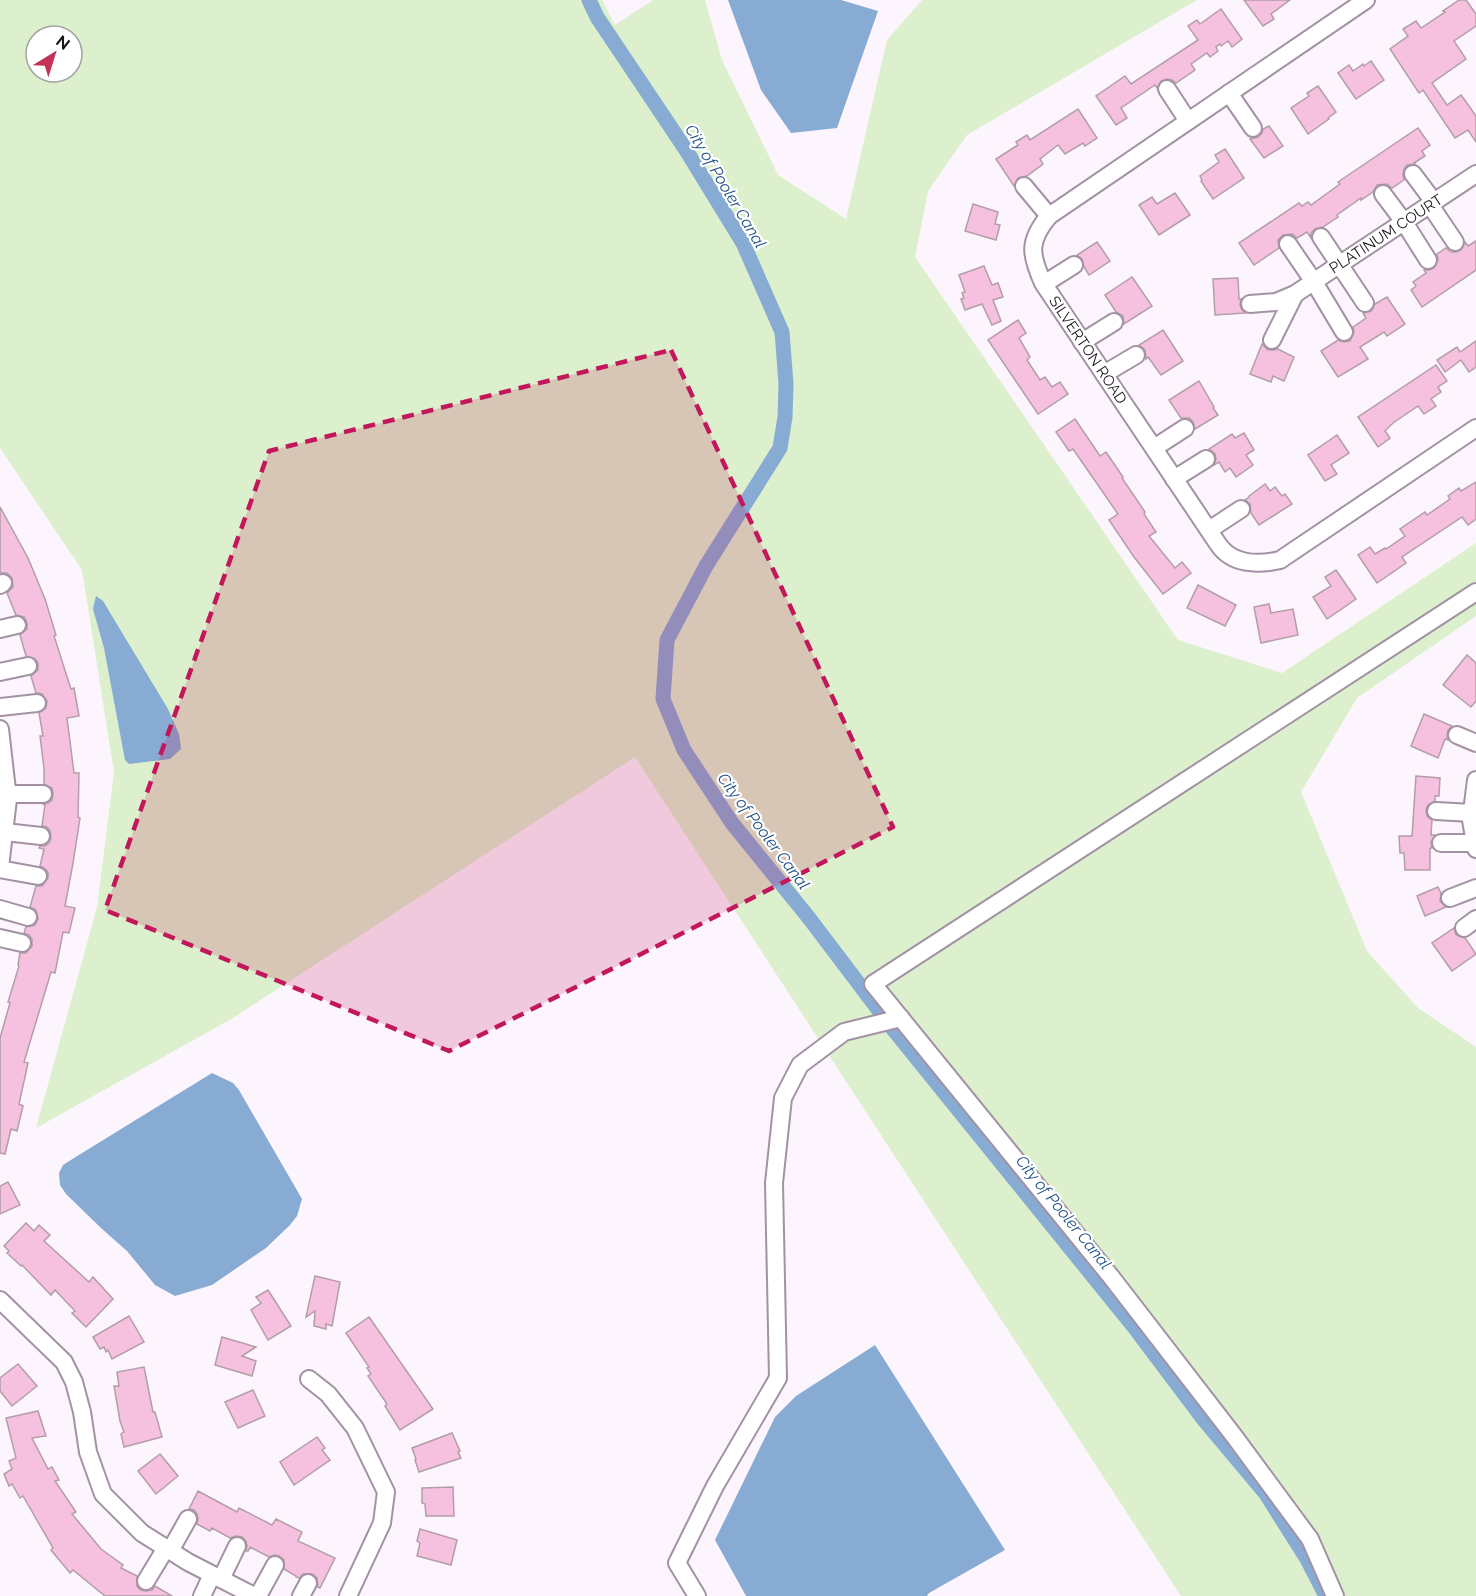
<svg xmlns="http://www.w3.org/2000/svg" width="1476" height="1596" viewBox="0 0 1476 1596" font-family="Raleway,sans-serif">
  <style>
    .green { fill: #dcf0cd; fill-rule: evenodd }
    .water { fill: #88abd4 }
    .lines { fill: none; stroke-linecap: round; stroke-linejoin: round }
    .canal { stroke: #88abd4; stroke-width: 15 }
    .building { fill: #f6c1df; stroke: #b39da9; stroke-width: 1.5 }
    .minor-casing { stroke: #a292a4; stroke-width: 20 }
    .minor { stroke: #fff; stroke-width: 16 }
    .marked { fill: #c2185b; fill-opacity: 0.2; stroke: #c2185b; stroke-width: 4.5; stroke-dasharray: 12 8; stroke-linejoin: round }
    .labels { text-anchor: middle; stroke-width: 4.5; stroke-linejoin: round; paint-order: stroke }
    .street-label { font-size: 15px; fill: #19131a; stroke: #fff }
    .water-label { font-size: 16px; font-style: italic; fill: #215185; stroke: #fff }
  </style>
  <rect width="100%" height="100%" fill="#fcf5fd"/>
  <!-- green -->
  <path class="green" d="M0,0H602L615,25L653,0H705L722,60L778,175L846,219L887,40L922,0H1197L967,135L928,191L915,257L1178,640L1282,673L1476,543V616L1357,698L1301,792L1367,951L1418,1008L1476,1047V1596H1181L635,757L233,1018L36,1128L97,907L114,772L82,570L0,448ZM36,36H72V72H36Z"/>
  <!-- water -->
  <g class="water">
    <polygon points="728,0 841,0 878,11 837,128 791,133 761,90"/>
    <polygon points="96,596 103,601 168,709 179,734 181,749 170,759 129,764 125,760 104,648 93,609"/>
    <polygon points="212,1073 233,1083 239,1090 302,1199 297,1216 290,1225 266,1248 212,1285 175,1296 155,1285 127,1251 101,1228 66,1194 60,1185 59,1173 63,1165 74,1158"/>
    <polygon points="875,1345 1005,1550 929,1593 927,1596 746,1596 715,1540 775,1417 796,1396"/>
  </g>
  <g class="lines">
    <!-- canal -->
    <polyline class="canal" points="589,0 597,17 686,150 743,243 782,332 786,384 785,417 780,448 706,566 667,640 663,699 684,750 732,823 809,918 893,1029 1134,1327 1204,1420 1266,1494 1307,1559 1326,1596"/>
  </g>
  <!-- building -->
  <g class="building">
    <polygon points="1244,0 1290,0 1271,14 1274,19 1263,26"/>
    <polygon points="1459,0 1466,0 1476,14 1476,26 1454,41 1466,59 1432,83 1447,105 1461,95 1464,99 1476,116 1476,142 1468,130 1455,138 1423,90 1419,93 1390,49 1408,36 1403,29 1416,21 1421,28 1445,12 1443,11"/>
    <polygon points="1221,9 1242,39 1232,47 1228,41 1221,46 1220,44 1216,47 1218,51 1210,57 1207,53 1191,64 1195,70 1176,83 1172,80 1167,79 1161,81 1157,88 1155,85 1121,108 1127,118 1116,125 1096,96 1125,76 1131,84 1198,40 1188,26 1197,20 1200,24"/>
    <polygon points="1371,61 1384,80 1356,99 1338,73 1349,65 1353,71 1363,64 1364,66"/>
    <polygon points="1318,86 1336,112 1328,118 1329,119 1308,134 1291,108 1309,96 1307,93"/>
    <polygon points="1078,109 1097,138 1085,146 1083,143 1065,154 1058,145 1040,159 1043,164 1027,176 1018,178 1014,186 996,159 1018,145 1016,142 1027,135 1030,140"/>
    <polygon points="1269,126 1283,146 1264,158 1250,139 1258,137 1262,133 1263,129"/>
    <polygon points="1418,128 1430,145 1422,151 1425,156 1414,163 1415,164 1407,165 1404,169 1403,175 1404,180 1392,188 1387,184 1377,185 1373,192 1361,200 1361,198 1337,215 1338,217 1323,227 1315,229 1311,233 1311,238 1307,232 1297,238 1292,234 1283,235 1278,240 1279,248 1254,265 1239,243 1299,203 1302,206 1308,202 1311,205 1340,184 1338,182"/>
    <polygon points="1225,149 1244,178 1213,199 1201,181 1202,180 1200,176 1219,162 1215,155"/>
    <polygon points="1175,193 1190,215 1159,235 1139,205 1152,197 1157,204"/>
    <polygon points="973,204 998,212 995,224 1000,225 996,240 965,231"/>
    <polygon points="1476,241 1476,270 1422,307 1411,290 1416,286 1413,282 1426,273 1424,270 1429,270 1434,268 1438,260 1437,254 1446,248 1451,252 1456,252 1461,250 1465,242 1468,246"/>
    <polygon points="1097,242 1110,261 1089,275 1084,267 1082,259 1077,255"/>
    <polygon points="984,266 992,285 998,283 1003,297 993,300 1001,321 992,325 982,304 965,310 961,299 964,298 962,293 965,292 959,275"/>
    <polygon points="1132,277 1152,306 1124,324 1123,316 1116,312 1105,295"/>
    <polygon points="1238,278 1239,299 1241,299 1240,305 1242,310 1246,313 1215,315 1213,279"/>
    <polygon points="1387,297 1405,324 1387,336 1384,332 1360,347 1368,359 1338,377 1321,351 1338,340 1344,342 1350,341 1354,332 1353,327 1366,318 1363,313 1371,311 1375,304"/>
    <polygon points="1018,320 1026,333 1019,338 1030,357 1027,360 1040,380 1045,377 1052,387 1060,382 1068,394 1038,414 988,340"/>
    <polygon points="1163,330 1183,361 1161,375 1148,357 1146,359 1145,350 1139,345"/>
    <polygon points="1476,341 1476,367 1469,372 1461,360 1445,372 1437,360 1457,347 1460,352"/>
    <polygon points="1262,344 1268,350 1273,350 1278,349 1294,357 1284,381 1273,376 1271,382 1250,374"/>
    <polygon points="1436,365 1447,381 1438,387 1441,392 1431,399 1436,406 1424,414 1418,406 1393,423 1385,431 1390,438 1378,447 1358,417"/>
    <polygon points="1199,381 1214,407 1213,408 1218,415 1195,429 1193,422 1189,418 1181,418 1169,400"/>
    <polygon points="1075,419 1100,456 1106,452 1123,477 1122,478 1145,512 1144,514 1156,532 1149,536 1175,568 1182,562 1191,573 1163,594 1134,557 1109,520 1118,514 1073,449 1069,451 1056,432"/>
    <polygon points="1244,433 1254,450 1246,455 1253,465 1236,477 1230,468 1225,472 1219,462 1214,465 1216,459 1215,454 1209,449 1232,434 1235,438"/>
    <polygon points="1337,435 1349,453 1331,465 1337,474 1325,481 1308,455"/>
    <polygon points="1476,482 1476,519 1468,525 1462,517 1402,557 1406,563 1377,583 1358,555 1370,547 1375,554 1385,548 1386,549 1405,536 1400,529 1425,512 1427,515 1450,499 1448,496 1459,488 1461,491"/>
    <polygon points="1265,484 1270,491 1275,487 1282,496 1285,494 1292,504 1259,525 1251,513 1250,504 1245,500 1249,497 1249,496"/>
    <polygon points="0,507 28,558 45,599 56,635 54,636 71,689 74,688 79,716 67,718 74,773 79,773 78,817 80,818 73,863 65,906 75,908 69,933 63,932 55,973 51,972 24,1062 28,1063 19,1104 23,1106 17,1131 11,1129 5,1154 0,1153 0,1038 10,1003 8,1002 19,966 18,965 20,953 26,953 32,946 32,939 29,935 24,933 26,927 35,925 38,919 36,910 30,907 36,886 42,886 48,878 48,872 44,868 40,866 44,849 39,848 40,846 45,846 49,843 51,838 50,831 47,827 42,826 45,805 43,804 48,803 52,800 53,793 52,788 44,784 44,768 40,736 43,736 39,713 46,708 47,701 42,694 36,693 31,676 38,670 38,663 35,659 26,656 20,635 27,629 27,623 24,617 16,615 7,593 13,587 12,578 7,573 0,573"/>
    <polygon points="1336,570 1356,599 1327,619 1313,597 1331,586 1325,577"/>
    <polygon points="1198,585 1236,605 1225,626 1187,608"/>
    <polygon points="1269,604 1271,613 1293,609 1298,635 1261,643 1254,607"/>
    <polygon points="1467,655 1476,663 1476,701 1471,707 1443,685"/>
    <polygon points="1424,714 1452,726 1448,730 1447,736 1448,740 1445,739 1438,758 1411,746"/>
    <polygon points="1416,776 1440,778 1439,796 1435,796 1435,801 1428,805 1426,810 1427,816 1432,820 1431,835 1435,835 1431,842 1432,848 1430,848 1430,870 1405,870 1404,853 1400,853 1399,836 1412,836"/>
    <polygon points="1438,887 1441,893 1440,901 1446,907 1425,916 1417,896"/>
    <polygon points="1454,928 1456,935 1465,938 1476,954 1452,971 1432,943"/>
    <polygon points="8,1182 20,1205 0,1214 0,1186"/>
    <polygon points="26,1223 34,1231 39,1225 50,1235 44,1241 89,1282 93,1277 113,1299 86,1327 72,1313 75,1311 55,1290 51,1295 22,1265 21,1266 7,1253 9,1251 4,1246"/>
    <polygon points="315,1276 340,1282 332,1326 326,1324 326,1329 314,1326 315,1311 306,1317"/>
    <polygon points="268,1290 291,1326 268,1340 251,1310 261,1303 256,1297"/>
    <polygon points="129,1316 144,1342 112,1359 108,1350 106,1352 104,1347 100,1349 93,1337"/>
    <polygon points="369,1317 433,1409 400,1430 385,1406 387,1404 368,1376 371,1374 367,1368 369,1367 346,1333"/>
    <polygon points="222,1337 256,1347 242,1356 256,1361 252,1376 215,1365"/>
    <polygon points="18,1364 37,1386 12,1406 0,1391 0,1378"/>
    <polygon points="144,1367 153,1412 155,1412 162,1437 124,1447 121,1434 124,1432 120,1421 114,1386 119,1386 117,1372"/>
    <polygon points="253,1390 265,1416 238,1428 225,1402"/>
    <polygon points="38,1411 46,1436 32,1438 48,1469 52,1467 59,1480 55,1481 76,1512 72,1514 101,1549 123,1565 121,1568 137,1576 137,1586 140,1590 146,1591 152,1590 155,1586 172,1596 105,1596 73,1570 70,1573 51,1550 53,1548 23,1496 20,1498 12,1484 9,1486 4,1474 12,1469 9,1461 16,1458 6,1418"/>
    <polygon points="452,1433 460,1451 458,1452 461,1458 419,1472 415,1460 416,1459 412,1448"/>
    <polygon points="317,1437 325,1448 322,1450 330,1460 294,1485 280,1462"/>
    <polygon points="160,1454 178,1476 156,1494 138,1471"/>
    <polygon points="453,1487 454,1516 426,1516 425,1504 422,1503 422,1488"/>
    <polygon points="198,1491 237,1512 239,1508 272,1525 276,1519 302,1532 298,1541 335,1558 320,1588 318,1587 317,1578 312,1574 303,1574 299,1578 296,1577 296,1576 284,1569 284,1560 279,1556 274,1555 269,1557 250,1547 248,1551 246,1551 247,1546 246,1541 242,1537 236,1536 230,1538 212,1528 210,1531 197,1524 198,1519 197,1514 194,1510 189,1509"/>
    <polygon points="420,1529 457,1540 451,1565 417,1556 420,1543 417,1541"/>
  </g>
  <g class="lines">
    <!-- minor casing -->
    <g class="minor-casing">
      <g id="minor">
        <path d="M1366,0L1049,216C1028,241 1030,254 1043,283L1218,544C1232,565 1258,565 1280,560L1476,428"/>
        <polyline points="1167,89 1188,121"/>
        <polyline points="1229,93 1253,128"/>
        <polyline points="1413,174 1434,202"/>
        <polyline points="1024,186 1049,216"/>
        <polyline points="1383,194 1404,222 1428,260"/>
        <polyline points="1430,205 1455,242"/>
        <polyline points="1321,237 1365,303"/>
        <polyline points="1288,244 1314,282 1344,332"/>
        <polyline points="1044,284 1074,265"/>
        <polyline points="1250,304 1276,302 1295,294 1476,174"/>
        <polyline points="1272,340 1295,294"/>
        <polyline points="1082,342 1114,322"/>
        <polyline points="1104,374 1136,355"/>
        <polyline points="1154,448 1185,428"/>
        <polyline points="1174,479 1206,459"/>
        <polyline points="1209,530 1241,509"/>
        <polyline points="0,585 3,583"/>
        <polyline points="0,629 17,625"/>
        <polyline points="0,672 28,666"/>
        <polyline points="0,707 37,703"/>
        <polyline points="0,729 8,799 0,867"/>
        <polyline points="1457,735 1476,743"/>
        <polyline points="1476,780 1471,820 1476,849"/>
        <polyline points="7,794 43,794"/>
        <polyline points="1436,811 1472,813"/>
        <polyline points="5,832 41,836"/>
        <polyline points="1441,843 1475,843"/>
        <polyline points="0,869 38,876"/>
        <polyline points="1450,898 1476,888"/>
        <polyline points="0,909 28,917"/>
        <polyline points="1464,928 1476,919"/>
        <polyline points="0,938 22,943"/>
        <polyline points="0,1300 64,1362 74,1382 82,1412 88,1452 103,1494 142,1533 188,1562 254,1596"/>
        <polyline points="309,1379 328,1394 355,1428 386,1492 382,1523 348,1596"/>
        <polyline points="170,1551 188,1519"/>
        <polyline points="221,1579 237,1546"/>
        <polyline points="146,1581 166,1548"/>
        <polyline points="202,1596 212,1575"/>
        <polyline points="258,1596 275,1565"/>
        <polyline points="301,1596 308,1583"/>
        <polyline points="697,1596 677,1563 715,1486 778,1378 774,1183 783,1098 800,1065 844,1032 901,1018"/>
        <polyline points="1335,1596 1310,1539 1234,1436 1112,1278 873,984 1476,592"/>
      </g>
    </g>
    <!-- minor -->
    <use href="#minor" class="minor"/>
  </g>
  <!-- marked area -->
  <path class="marked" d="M671,350L893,827L449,1051L105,910L269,451Z"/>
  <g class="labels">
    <!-- street labels -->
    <g class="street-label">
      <text transform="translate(1386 234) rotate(-33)" y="5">PLATINUM COURT</text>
      <text transform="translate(1088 350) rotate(56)" y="5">SILVERTON ROAD</text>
    </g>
    <!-- water labels -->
    <g class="water-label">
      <text transform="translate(726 186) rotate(59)" y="6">City of Pooler Canal</text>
      <text transform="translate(764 831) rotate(53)" y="6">City of Pooler Canal</text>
      <text transform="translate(1064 1212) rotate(51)" y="6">City of Pooler Canal</text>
    </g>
  </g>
  <!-- north arrow -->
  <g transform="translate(54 54) rotate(38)"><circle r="28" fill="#ffffff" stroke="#a3a1a3" stroke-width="1.5"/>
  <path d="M0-4.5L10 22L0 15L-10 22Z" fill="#c33358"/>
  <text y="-9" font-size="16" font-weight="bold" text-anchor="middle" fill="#19131a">N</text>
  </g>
</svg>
